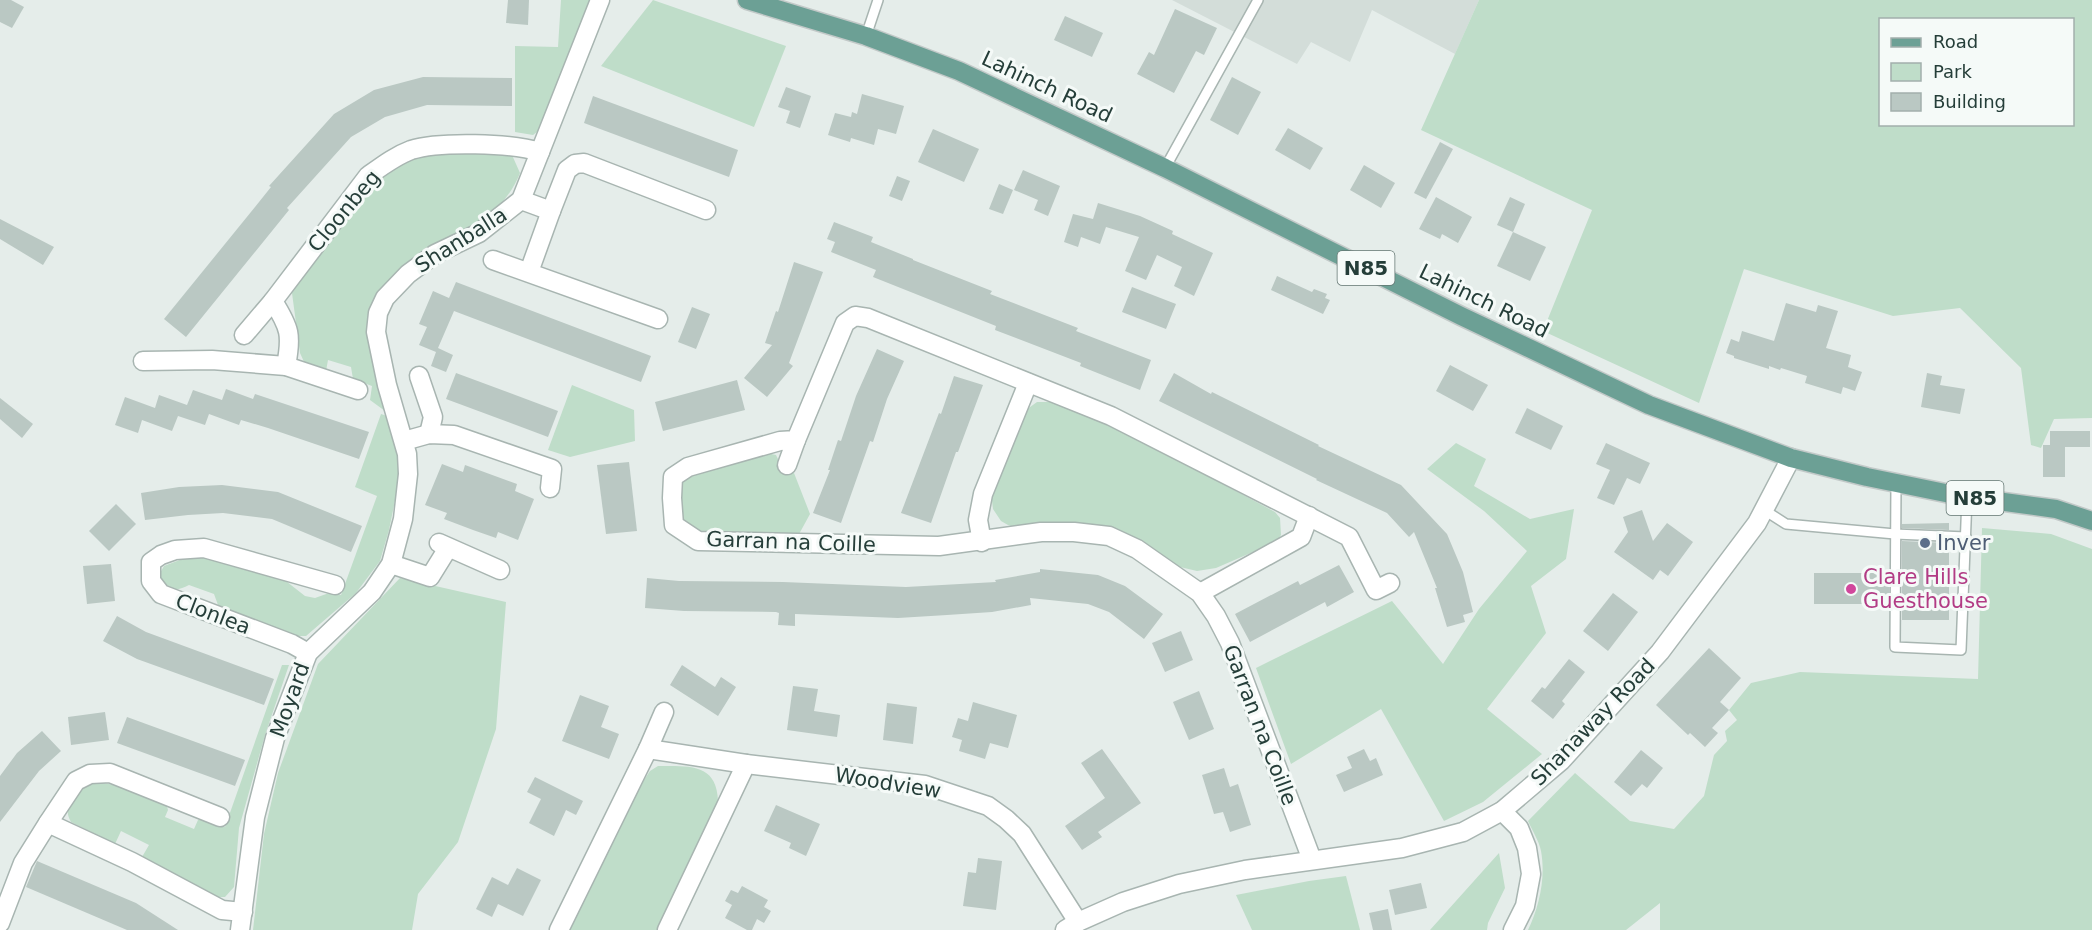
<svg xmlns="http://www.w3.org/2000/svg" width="2092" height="930" viewBox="0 0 2092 930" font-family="'DejaVu Sans',sans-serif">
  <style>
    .built { fill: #d3ddd9 }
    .green { fill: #bfddc9; fill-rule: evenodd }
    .building { fill: #bac8c3 }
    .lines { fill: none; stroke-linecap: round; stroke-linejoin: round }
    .service-casing { stroke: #a8b5b1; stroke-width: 12 }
    .minor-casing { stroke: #a8b5b1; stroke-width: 21 }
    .primary-casing { stroke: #c2c9c8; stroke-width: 21 }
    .service { stroke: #fff; stroke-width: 9 }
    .minor { stroke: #fff; stroke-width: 18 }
    .primary { stroke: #6ca095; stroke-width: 18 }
    .service-dot { fill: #5c6f8a; stroke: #f5faf8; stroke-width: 2 }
    .hotel-dot { fill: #d1479c; stroke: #f5faf8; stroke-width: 2 }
    .labels { text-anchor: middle; stroke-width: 6; stroke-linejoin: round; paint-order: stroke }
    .shield { fill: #f5faf8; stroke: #637672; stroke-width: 1.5 }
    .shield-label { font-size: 20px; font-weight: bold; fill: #253e39 }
    .street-label { font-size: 21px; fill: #253e39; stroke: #f5faf8 }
    .service-label { font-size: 21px; fill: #4e5e75; stroke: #f5faf8; text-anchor: start }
    .hotel-label { font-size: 21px; fill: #b23c85; stroke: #f5faf8; text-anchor: start }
  </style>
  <rect width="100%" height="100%" fill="#e5edea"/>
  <!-- built -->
  <polygon class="built" points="1172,0 1479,0 1455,54 1372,10 1350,62 1311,42 1297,64"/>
  <!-- green -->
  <g class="green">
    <polygon points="561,0 592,0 541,129 533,135 515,132 515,46 558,47"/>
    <polygon points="653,0 786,46 754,127 601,66"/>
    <path d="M1479,0H2092V418L2054,419L2041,448L2031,445L2021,368L1960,308L1893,316L1744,269L1699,403L1543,331L1592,210L1421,130ZM1880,20H2072V124H1880Z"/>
    <path d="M432,152L502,153L512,155L520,173C512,194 495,213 477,225C440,248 392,260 374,304C372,310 369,315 368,321C366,348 379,384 385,411L370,400L372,386L353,379L351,367L328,360L326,371L305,364L300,353L292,293L294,284L369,185L409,159Z"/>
    <polygon points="572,385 634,410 635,441 570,457 548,450"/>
    <polygon points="1037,402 1053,402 1135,437 1275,512 1280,518 1281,535 1276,542 1216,568 1197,571 1180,567 1126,536 1104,528 1040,523 1017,528 1008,525 1001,521 993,509 991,493 1026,410"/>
    <path d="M381,414L387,416L397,454L399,481L389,530L380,561L356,593L306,636H297L226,611L218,605L214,594L189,585C178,591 171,591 160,582V573L164,566L185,558L202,557L282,578L305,596L315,598L329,593L341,595L377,496L355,487Z"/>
    <polygon points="1456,443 1486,459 1474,486 1530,519 1574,509 1566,559 1531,586 1546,633 1487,709 1542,754 1483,802 1444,821 1381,709 1291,764 1256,668 1392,601 1443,664 1479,609 1527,551 1484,511 1427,469"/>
    <path d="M767,453L776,455L779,461L780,471L794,473L810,514L798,536L701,532C685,526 682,522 681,505C681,496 678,484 686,478C696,470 751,457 767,453Z"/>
    <path d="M1982,528L2051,534L2092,549V930H1660V903L1626,930H1528C1539,907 1546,878 1541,851C1539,841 1532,830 1528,821L1575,773L1630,821L1674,829L1704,796L1714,755L1727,741L1725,731L1737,720L1729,710L1751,683L1800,672L1978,679Z"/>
    <polygon points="400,578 506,602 496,729 458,842 418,894 412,930 253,930 264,834 278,773 318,664"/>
    <path d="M282,665H289L265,735L239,828L234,887L225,897H211L142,857L149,845L121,831L115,844L71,822C66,813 67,809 73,801C76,796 79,788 84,785C101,775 148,797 166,803L168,810L165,817L194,829L198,820L203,818L225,827Z"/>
    <path d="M658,766C689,766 717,763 718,801L659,930H568L578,905L644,780L650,771Z"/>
    <polygon points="1499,853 1505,888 1488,923 1487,930 1430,930"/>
    <polygon points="1346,876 1360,930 1252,930 1236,895 1309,881"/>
  </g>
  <!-- building -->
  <g class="building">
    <polygon points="0,0 11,0 24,7 12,28 0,22"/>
    <polygon points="508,0 529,0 528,25 506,23"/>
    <polygon points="1175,9 1217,28 1204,55 1196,51 1174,93 1137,74 1149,52 1154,55"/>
    <polygon points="1065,16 1103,33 1092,57 1054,40"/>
    <polygon points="423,77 512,78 512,106 427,105 385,117 351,137 287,208 289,210 186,337 164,319 255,207 271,187 269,186 334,114 374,90"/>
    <polygon points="1232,77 1261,92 1238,135 1210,120"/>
    <polygon points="786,87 811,96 800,128 786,123 790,111 778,107"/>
    <polygon points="862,94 904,106 896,134 878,129 874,145 851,138 850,142 828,135 835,113 851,117 852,112 857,114"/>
    <polygon points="593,96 738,150 729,177 584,123"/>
    <polygon points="1288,128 1323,148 1310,170 1275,150"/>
    <polygon points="933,129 979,149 964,182 918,162"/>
    <polygon points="1440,142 1453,149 1426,199 1414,193"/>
    <polygon points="1364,165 1395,183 1381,208 1350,190"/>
    <polygon points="1023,170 1060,186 1048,216 1034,210 1038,200 1014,190"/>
    <polygon points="897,176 910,181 902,201 889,196"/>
    <polygon points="999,184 1013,190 1003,214 989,209"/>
    <polygon points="1436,197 1472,217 1458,243 1442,234 1440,239 1419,229"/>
    <polygon points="1510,197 1525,204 1513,232 1497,225"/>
    <polygon points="1098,203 1140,216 1173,231 1172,234 1213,253 1194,296 1174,286 1182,267 1157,255 1146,280 1125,271 1139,237 1106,227 1100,244 1081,237 1078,247 1064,242 1073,214 1093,219"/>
    <polygon points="0,219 54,247 43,265 0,239"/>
    <polygon points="834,222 873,237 871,242 913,259 913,260 992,291 990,294 1078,328 1076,331 1151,360 1140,390 1080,366 1081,363 995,330 996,326 873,277 876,270 831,252 835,242 827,239"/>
    <polygon points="1513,232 1546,247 1530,281 1497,266"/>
    <polygon points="794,262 823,272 789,363 793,366 767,397 744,378 772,345 765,343 776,311 778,312"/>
    <polygon points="1277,276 1312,292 1314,289 1327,294 1325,298 1330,300 1323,314 1271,290"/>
    <polygon points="456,282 651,356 641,382 454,311 438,348 453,355 446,372 431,366 436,352 419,345 427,327 419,324 433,291 449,298"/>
    <polygon points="1132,287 1176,304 1166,329 1122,312"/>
    <polygon points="1786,303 1816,312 1818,305 1838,311 1826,348 1851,355 1848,367 1862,372 1855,391 1843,387 1841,394 1805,383 1807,376 1781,368 1780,370 1769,366 1769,369 1734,358 1734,356 1726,353 1731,339 1739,342 1742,331 1774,341"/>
    <polygon points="692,307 710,314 696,349 678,342"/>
    <polygon points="877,349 904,361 887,399 873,442 870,441 841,523 813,513 830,470 828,470 838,440 841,441 856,396"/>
    <polygon points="1450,365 1488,385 1473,411 1436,391"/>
    <polygon points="456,373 558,411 548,437 446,399"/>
    <polygon points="1174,373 1211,394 1212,392 1319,445 1318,446 1401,485 1447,534 1463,572 1473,612 1463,615 1465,622 1447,627 1435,588 1437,588 1414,532 1409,537 1387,513 1316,480 1317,479 1159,401"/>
    <polygon points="1927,373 1942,376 1940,385 1965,389 1960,414 1921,407"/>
    <polygon points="954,376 983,385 958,452 956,452 931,523 901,513 939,413 941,414"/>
    <polygon points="737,380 745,410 663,431 655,402"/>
    <polygon points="226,389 253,399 255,394 369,432 359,459 268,428 241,420 239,425 209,414 205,425 178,416 172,431 142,420 138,433 115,425 125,397 155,408 159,395 187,405 193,390 222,400"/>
    <polygon points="0,398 33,424 22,438 0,419"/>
    <polygon points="1527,408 1563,426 1551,450 1515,433"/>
    <polygon points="2050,431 2090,431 2090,447 2065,447 2065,477 2043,477 2043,445 2050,445"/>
    <polygon points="1606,443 1650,463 1640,484 1627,478 1614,505 1597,498 1610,470 1596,464"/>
    <polygon points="629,462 637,531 606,534 597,465"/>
    <polygon points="442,464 463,472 465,465 517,484 515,491 534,499 518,540 498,532 496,538 473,530 444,519 447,513 425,505"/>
    <polygon points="222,485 278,492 362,526 351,552 272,519 223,513 188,515 145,520 141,493 179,487"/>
    <polygon points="116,504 136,524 109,551 89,531"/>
    <polygon points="1642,510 1653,541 1667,523 1693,542 1668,576 1660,570 1653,580 1614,552 1628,532 1623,517"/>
    <polygon points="1949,523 1949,530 1902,528 1902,524"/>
    <polygon points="1902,541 1949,543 1949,620 1902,620"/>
    <polygon points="111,564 115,601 87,604 83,566"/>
    <polygon points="1339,565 1354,592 1327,607 1325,602 1250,642 1235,614 1298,581 1300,585"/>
    <polygon points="1040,569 1098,575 1125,586 1163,614 1144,639 1109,612 1088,604 1030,598 1031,605 992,612 947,615 898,618 795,614 795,626 778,625 779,613 776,612 684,611 645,608 647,578 679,581 783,582 906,587 996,582 995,580 1040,572"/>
    <rect x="1814" y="573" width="75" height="31"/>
    <polygon points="1613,593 1638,612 1608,651 1583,631"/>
    <polygon points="117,616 146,632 274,679 264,705 137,659 103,641"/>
    <polygon points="1181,631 1193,660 1165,672 1152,643"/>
    <polygon points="1709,648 1741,678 1720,702 1729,710 1712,728 1718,733 1705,747 1690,733 1688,735 1656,705"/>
    <polygon points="1569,659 1585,672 1562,701 1565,704 1553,719 1531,701 1542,687 1545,689"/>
    <polygon points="682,665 715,687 721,677 736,687 718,716 670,685"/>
    <polygon points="793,686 818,689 814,711 840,715 837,737 787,730"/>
    <polygon points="1199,691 1214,729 1189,740 1173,702"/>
    <polygon points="580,695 609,706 601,727 619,734 609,759 562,741"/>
    <polygon points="973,702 1017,715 1008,748 990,743 985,759 959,751 962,740 952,737 958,718 968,721"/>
    <polygon points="887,703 917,707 913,744 883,740"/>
    <polygon points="105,712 109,740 71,745 68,717"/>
    <polygon points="127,717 245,760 235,786 117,743"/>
    <polygon points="42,731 61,751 39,771 0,822 0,776 17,753"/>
    <polygon points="1102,749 1141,803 1098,832 1102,837 1082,850 1065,826 1105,798 1081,763"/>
    <polygon points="1364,749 1370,761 1376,758 1383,775 1344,792 1336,775 1352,768 1347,757"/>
    <polygon points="1641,750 1663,768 1647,788 1642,784 1631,796 1614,782"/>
    <polygon points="1224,768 1230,787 1238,784 1251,825 1230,832 1223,812 1214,814 1202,775"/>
    <polygon points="535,777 583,801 576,815 566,810 554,836 529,823 541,799 527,792"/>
    <polygon points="776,805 820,824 806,856 789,848 791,843 764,831"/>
    <polygon points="978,858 1002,861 996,910 963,906 968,872 976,873"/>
    <polygon points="37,861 136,903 178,930 127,930 26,887"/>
    <polygon points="517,868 541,880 523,916 498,904 492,917 476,909 492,877 508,885"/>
    <polygon points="1421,883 1427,908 1395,915 1389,890"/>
    <polygon points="742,886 768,900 764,907 771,911 764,923 757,919 752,930 747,930 725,918 732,905 725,901 731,890 738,893"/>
    <polygon points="1388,909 1392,930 1373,930 1369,913"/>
  </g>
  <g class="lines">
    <!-- service casing -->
    <g class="service-casing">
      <g id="service">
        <polyline points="866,36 878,0"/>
        <polyline points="1165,168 1258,0"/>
        <polyline points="1896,483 1895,647 1961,650 1967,497"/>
        <polyline points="1764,510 1786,524 1895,534 1966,537"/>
      </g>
    </g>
    <!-- minor casing -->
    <g class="minor-casing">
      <g id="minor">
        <polyline points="521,200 551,211 567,170 575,164 584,163 706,210"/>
        <polyline points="493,260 658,319"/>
        <polyline points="529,272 551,211"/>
        <polyline points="244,335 273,301"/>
        <polyline points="143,361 212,360 286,366 358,390"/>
        <path d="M286,366C292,335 290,328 273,301L368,176C382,166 395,156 411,150C439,141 512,143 540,152"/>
        <polyline points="419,376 433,417 429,434"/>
        <polyline points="404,441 429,434 454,435 552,469 550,488"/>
        <polyline points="787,465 796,440"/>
        <polyline points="982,542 978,520 983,494 1028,383"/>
        <polyline points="439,543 500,570"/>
        <polyline points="391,564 430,577 448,548"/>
        <polyline points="1200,593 1301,537 1309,516"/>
        <polyline points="308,653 292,644 161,594 151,581 151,562 161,555 175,550 204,548 335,585"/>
        <polyline points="648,749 746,764"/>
        <polyline points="1502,811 1519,828 1527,848 1531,874 1525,906 1513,930"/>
        <polyline points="48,823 76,781 90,774 110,773 220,817"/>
        <polyline points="1312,860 1230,643 1216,616 1200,593 1137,549 1109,536 1074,532 1041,532 939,546 698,541 674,525 672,498 673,477 688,467 780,441 796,440 845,323 855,316 868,318 1111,416 1349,537 1376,590 1390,583"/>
        <polyline points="0,923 23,863 48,823 132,862 222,910 243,912"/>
        <polyline points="240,930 255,817 275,738 308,653 372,592 391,564 403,519 408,474 407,454 387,385 376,332 378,313 385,298 408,274 435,254 479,233 521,200 600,0"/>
        <polyline points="559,930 648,749 664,712"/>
        <polyline points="667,930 746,764 925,785 988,806 1006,819 1022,834 1078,922"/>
        <polyline points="1065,930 1078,922 1123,902 1179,884 1245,870 1402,848 1463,832 1502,811 1561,761 1660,652 1757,523 1791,458"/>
      </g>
    </g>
    <!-- primary casing -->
    <g class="primary-casing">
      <polyline id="primary" points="747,0 866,36 959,71 1165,168 1461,316 1649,405 1791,458 1867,477 1960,496 2056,509 2092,521"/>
    </g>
    <!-- service -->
    <use href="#service" class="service"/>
    <!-- minor -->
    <use href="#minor" class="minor"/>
    <!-- primary -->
    <use href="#primary" class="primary"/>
  </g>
  <!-- markers -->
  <circle class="service-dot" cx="1925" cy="543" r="6"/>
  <circle class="hotel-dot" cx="1851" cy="589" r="6"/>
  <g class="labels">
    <!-- shield labels -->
    <g class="shield">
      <rect x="1337.5" y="251" width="57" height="34" rx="4.5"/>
      <rect x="1946.5" y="481" width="57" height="34" rx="4.5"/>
    </g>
    <g class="shield-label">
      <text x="1366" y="275">N85</text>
      <text x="1975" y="505">N85</text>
    </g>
    <!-- street labels -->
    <g class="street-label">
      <text transform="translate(1047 87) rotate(25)" y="7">Lahinch Road</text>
      <text transform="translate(344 211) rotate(-50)" y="7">Cloonbeg</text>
      <text transform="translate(461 240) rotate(-32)" y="7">Shanballa</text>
      <text transform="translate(1484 301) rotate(26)" y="7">Lahinch Road</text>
      <text transform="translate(791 542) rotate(2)" y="7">Garran na Coille</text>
      <text transform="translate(213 614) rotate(21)" y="7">Clonlea</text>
      <text transform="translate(290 700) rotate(-70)" y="7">Moyard</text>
      <text transform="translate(1593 722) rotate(-46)" y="7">Shanaway Road</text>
      <text transform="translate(1260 725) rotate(69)" y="7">Garran na Coille</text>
      <text transform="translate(888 783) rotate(9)" y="7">Woodview</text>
    </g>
    <!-- service labels -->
    <g class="service-label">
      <text x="1937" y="550">Inver</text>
    </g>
    <!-- hotel labels -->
    <g class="hotel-label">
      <text x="1863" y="584">Clare Hills<tspan x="1863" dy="24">Guesthouse</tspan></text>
    </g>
  </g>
  <!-- legend -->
  <rect x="1879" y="18" width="195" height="108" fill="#f5faf8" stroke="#a2afac" stroke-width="1.5"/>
  <rect x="1891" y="38" width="30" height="9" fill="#6ca095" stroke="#a2afac" stroke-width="1.5"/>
  <text x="1933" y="48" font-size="18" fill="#253e39">Road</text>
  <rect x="1891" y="63" width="30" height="18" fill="#bfddc9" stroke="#a2afac" stroke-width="1.5"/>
  <text x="1933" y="78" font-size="18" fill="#253e39">Park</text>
  <rect x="1891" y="93" width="30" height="18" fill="#bac8c3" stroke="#a2afac" stroke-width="1.5"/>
  <text x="1933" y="108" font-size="18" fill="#253e39">Building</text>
</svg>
